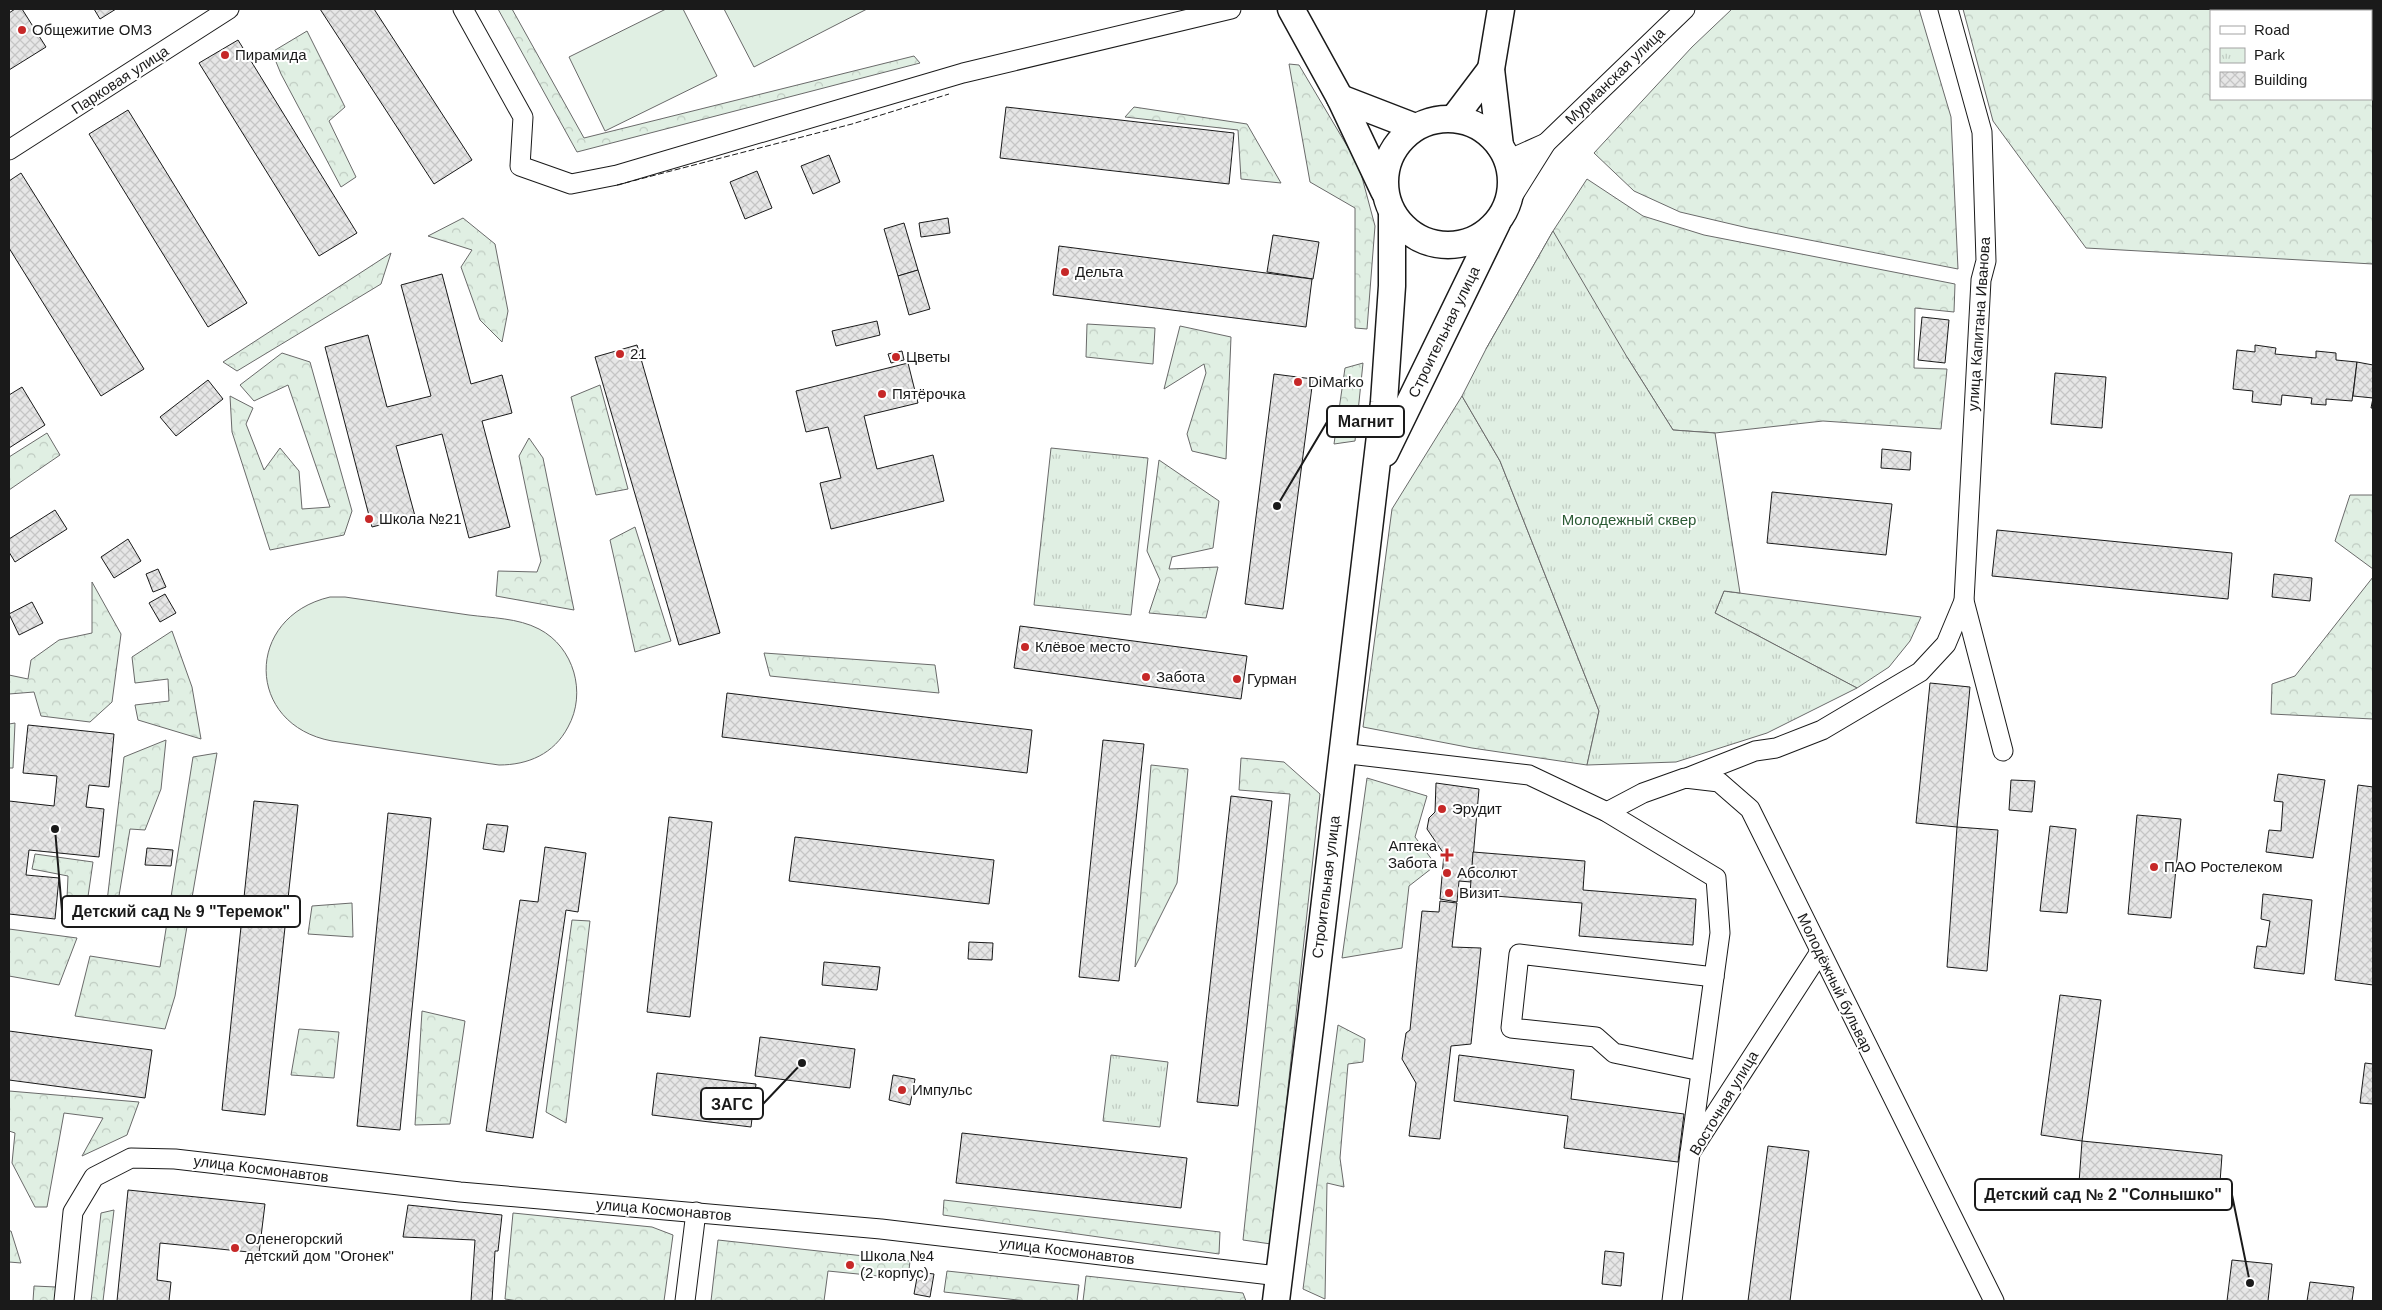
<svg xmlns="http://www.w3.org/2000/svg" width="2382" height="1310" viewBox="0 0 2382 1310" font-family="Arial,sans-serif">
  <style>
    .grass { fill: #e0efe3; stroke: #6a6a6a }
    .forest { fill: url(#forest-crowns); stroke: #6a6a6a; fill-rule: evenodd }
    .park { fill: url(#park-tufts); stroke: #6a6a6a }
    .building { fill: url(#building-cross-hatch); stroke: #1a1a1a }
    .lines { fill: none; stroke-linecap: round; stroke-linejoin: round }
    .street-casing { stroke: #1a1a1a; stroke-width: 21 }
    .secondary-casing { stroke: #1a1a1a; stroke-width: 29 }
    .street { stroke: #fff; stroke-width: 19 }
    .secondary { stroke: #fff; stroke-width: 26 }
    .fence { stroke: #1a1a1a; stroke-width: 1; stroke-dasharray: 6 2.5; stroke-linecap: butt }
    .poi-dot { fill: #c62828; stroke: #fff; stroke-width: 2 }
    .labels { text-anchor: middle; stroke-width: 4; stroke-linejoin: round; paint-order: stroke }
    .poi-label { font-size: 15px; fill: #1a1a1a; stroke: #fff; text-anchor: start }
    .street-label { font-size: 15px; fill: #1a1a1a; stroke: #fff }
    .park-label { font-size: 15px; fill: #2b5a34; stroke: #fff }
    .leader { fill: none; stroke: #1a1a1a; stroke-width: 2 }
    .callout-dot { fill: #1a1a1a; stroke: #fff; stroke-width: 2 }
    .callout { fill: #fff; stroke: #1a1a1a; stroke-width: 2 }
    .callout-label { font-size: 16px; text-anchor: middle; font-weight: bold; fill: #1a1a1a }
  </style>
  <defs>
    <pattern id="forest-crowns" width="20" height="18" patternUnits="userSpaceOnUse" patternTransform="scale(1.25)"><rect width="20" height="18" fill="#e0efe3"/><path d="M2 6a3 3 0 1 1 6 0M12 15a3 3 0 1 1 6 0" fill="none" stroke="#c0ccc2"/></pattern>
    <pattern id="park-tufts" width="24" height="20" patternUnits="userSpaceOnUse" patternTransform="scale(1.25)"><rect width="24" height="20" fill="#e0efe3"/><path d="M3 7l-1-3M5 7V3M7 7l1-3M15 17l-1-3M17 17v-4M19 17l1-3" fill="none" stroke="#c0ccc2"/></pattern>
    <pattern id="building-cross-hatch" width="8" height="8" patternUnits="userSpaceOnUse" patternTransform="scale(1.25)"><rect width="8" height="8" fill="#e6e6e6"/><path d="M0 0l8 8M0 8l8-8" fill="none" stroke="#c5c5c5"/></pattern>
  </defs>
  <rect width="100%" height="100%" fill="#fff"/>
  <!-- grass -->
  <g class="grass">
    <polygon points="666,9 683,9 717,76 605,131 569,57"/>
    <polygon points="724,9 867,9 754,67"/>
    <path d="M330,597H345C386,603 427,609 469,615C492,618 518,618 539,629C574,647 587,693 568,727C554,754 528,765 499,765L332,741C245,725 244,617 330,597Z"/>
  </g>
  <!-- forest -->
  <g class="forest">
    <polygon points="498,9 512,9 584,138 914,56 920,63 577,152"/>
    <polygon points="1732,9 1919,9 1951,117 1958,269 1748,228 1680,212 1634,191 1594,153 1692,47"/>
    <path d="M1963,9H2373V264L2086,248L1993,121ZM2211,11H2371V99H2211Z"/>
    <polygon points="307,31 345,107 329,121 356,177 341,187 281,74 272,52"/>
    <polygon points="1289,64 1299,65 1359,166 1375,226 1367,329 1355,328 1355,208 1310,182"/>
    <polygon points="1134,107 1247,124 1281,183 1241,179 1238,130 1125,117"/>
    <polygon points="1587,179 1643,216 1704,235 1955,284 1954,312 1915,308 1914,368 1947,369 1941,429 1823,421 1715,433 1673,430 1627,357 1486,349 1553,231"/>
    <polygon points="463,218 495,244 508,311 502,342 480,320 461,267 472,250 428,236"/>
    <polygon points="391,253 381,284 237,371 223,362"/>
    <polygon points="1087,324 1155,328 1153,364 1086,357"/>
    <polygon points="1180,326 1231,337 1226,459 1192,451 1187,434 1206,373 1204,364 1164,389"/>
    <polygon points="282,353 310,362 352,511 344,535 270,550 232,432 230,396 253,408 246,424 264,470 280,448 299,471 302,509 330,507 288,385 254,401 240,385"/>
    <polygon points="1363,363 1355,441 1334,444 1345,368"/>
    <polygon points="600,385 628,489 596,495 571,397"/>
    <polygon points="1462,396 1500,461 1599,711 1587,765 1472,748 1363,727 1392,509"/>
    <polygon points="47,433 60,455 9,490 9,457"/>
    <polygon points="529,438 543,458 574,610 496,596 498,571 537,572 541,561 519,456"/>
    <polygon points="1159,460 1219,501 1213,548 1172,557 1169,569 1218,567 1206,618 1149,613 1160,580 1147,551"/>
    <polygon points="2350,495 2373,495 2373,569 2335,541"/>
    <polygon points="635,527 671,641 635,652 610,540"/>
    <polygon points="2373,577 2373,719 2271,714 2272,684 2295,676"/>
    <polygon points="92,582 121,634 112,702 90,722 41,716 34,692 9,694 9,675 28,679 31,660 59,640 92,633"/>
    <polygon points="1724,591 1921,617 1910,641 1889,667 1857,688 1715,613"/>
    <polygon points="172,631 192,687 201,739 138,720 135,705 169,701 168,679 135,683 132,657"/>
    <polygon points="764,653 935,665 939,693 770,676"/>
    <polygon points="15,723 13,768 9,768 9,724"/>
    <polygon points="166,740 161,789 145,830 130,829 116,914 106,910 124,757"/>
    <polygon points="217,753 175,996 165,1029 75,1016 90,956 160,967 193,757"/>
    <polygon points="1241,758 1284,762 1320,794 1271,1244 1243,1240 1290,794 1239,790"/>
    <polygon points="1151,765 1188,769 1177,883 1135,967"/>
    <polygon points="1367,778 1427,796 1415,837 1436,865 1409,886 1402,948 1342,958"/>
    <polygon points="35,854 93,862 84,924 66,921 68,876 32,869"/>
    <polygon points="352,903 353,937 308,934 312,906"/>
    <polygon points="572,920 590,921 566,1123 546,1112"/>
    <polygon points="9,929 77,938 59,985 9,976"/>
    <polygon points="422,1011 465,1021 450,1124 415,1125"/>
    <polygon points="1338,1025 1365,1039 1363,1062 1348,1064 1340,1158 1344,1187 1327,1183 1325,1299 1303,1289"/>
    <polygon points="299,1029 339,1032 334,1078 291,1075"/>
    <polygon points="9,1091 139,1102 127,1135 82,1156 103,1118 64,1113 47,1207 35,1207 12,1163 15,1133 9,1131"/>
    <polygon points="944,1200 1220,1232 1219,1254 943,1215"/>
    <polygon points="114,1210 103,1301 91,1301 101,1213"/>
    <polygon points="513,1213 652,1227 673,1235 664,1301 518,1301 505,1299"/>
    <polygon points="9,1231 11,1231 21,1263 9,1262"/>
    <polygon points="718,1240 910,1261 908,1279 828,1271 824,1301 711,1301"/>
    <polygon points="947,1271 1079,1285 1077,1301 1027,1301 944,1292"/>
    <polygon points="1086,1276 1243,1293 1246,1301 1083,1301"/>
    <polygon points="34,1286 56,1287 55,1301 33,1301"/>
  </g>
  <!-- park -->
  <g class="park">
    <polygon points="1553,231 1627,357 1673,430 1715,433 1740,593 1724,591 1715,613 1857,688 1767,733 1676,762 1587,765 1599,711 1500,461 1462,396 1486,349"/>
    <polygon points="1051,448 1148,458 1131,615 1034,605"/>
    <polygon points="1111,1055 1168,1062 1160,1127 1103,1121"/>
  </g>
  <!-- building -->
  <g class="building">
    <polygon points="15,9 22,9 46,47 9,70 9,13"/>
    <polygon points="94,9 116,9 100,19"/>
    <polygon points="320,9 374,9 472,160 434,184"/>
    <polygon points="238,40 357,233 319,256 199,63"/>
    <polygon points="1006,107 1234,133 1229,184 1000,158"/>
    <polygon points="128,110 247,303 208,327 89,134"/>
    <polygon points="829,155 840,182 813,194 801,166"/>
    <polygon points="757,171 772,208 745,219 730,182"/>
    <polygon points="21,173 144,369 101,396 9,248 9,181"/>
    <polygon points="948,218 950,233 921,237 919,223"/>
    <polygon points="904,223 918,270 898,276 884,229"/>
    <polygon points="1273,235 1319,242 1313,279 1267,272"/>
    <polygon points="1059,246 1312,279 1306,327 1053,295"/>
    <polygon points="918,270 930,309 909,315 898,276"/>
    <polygon points="442,274 471,384 502,375 512,413 482,421 510,527 469,538 442,434 396,446 415,516 372,527 325,347 368,335 387,407 431,396 401,285"/>
    <polygon points="1922,317 1949,320 1945,363 1918,360"/>
    <polygon points="877,321 880,335 836,346 832,331"/>
    <polygon points="637,345 720,633 679,645 595,357"/>
    <polygon points="2255,345 2276,348 2275,354 2316,358 2316,351 2336,353 2336,360 2357,362 2352,401 2326,399 2326,405 2311,404 2312,398 2282,395 2281,405 2252,402 2253,391 2233,389 2237,350 2255,352"/>
    <polygon points="902,351 904,360 891,363 888,354"/>
    <polygon points="2357,362 2373,365 2373,408 2371,408 2373,398 2353,396"/>
    <polygon points="908,363 918,403 864,416 877,469 933,455 944,501 831,529 820,483 841,478 828,427 806,432 796,391"/>
    <polygon points="2055,373 2106,377 2102,428 2051,424"/>
    <polygon points="1274,374 1313,379 1283,609 1245,604"/>
    <polygon points="208,380 223,399 176,436 160,417"/>
    <polygon points="22,387 45,425 9,448 9,395"/>
    <polygon points="1882,449 1911,452 1910,470 1881,468"/>
    <polygon points="1772,492 1892,504 1886,555 1767,543"/>
    <polygon points="55,510 67,529 15,562 9,552 9,539"/>
    <polygon points="1997,530 2232,553 2228,599 1992,576"/>
    <polygon points="128,539 141,561 114,578 101,557"/>
    <polygon points="158,569 166,587 153,592 146,574"/>
    <polygon points="2274,574 2312,578 2310,601 2272,597"/>
    <polygon points="165,594 176,613 160,622 149,603"/>
    <polygon points="32,602 43,623 19,635 9,614"/>
    <polygon points="1020,626 1247,656 1241,699 1014,668"/>
    <polygon points="1930,683 1970,687 1957,827 1916,823"/>
    <polygon points="727,693 1032,730 1027,773 722,737"/>
    <polygon points="28,725 114,734 109,787 89,785 86,807 104,809 99,857 29,850 26,875 59,878 55,919 9,914 9,801 54,806 57,776 23,773"/>
    <polygon points="1103,740 1144,744 1119,981 1079,977"/>
    <polygon points="2278,774 2325,780 2313,858 2266,852 2269,830 2281,831 2283,802 2274,801"/>
    <polygon points="2011,780 2035,781 2032,812 2009,810"/>
    <polygon points="1436,783 1479,789 1471,882 1459,881 1457,902 1440,899 1444,854 1427,829 1429,818 1435,812"/>
    <polygon points="2358,785 2373,787 2373,985 2335,980"/>
    <polygon points="1231,796 1272,801 1238,1106 1197,1102"/>
    <polygon points="254,801 298,805 265,1115 222,1110"/>
    <polygon points="388,813 431,818 400,1130 357,1126"/>
    <polygon points="2137,815 2181,819 2171,918 2128,914"/>
    <polygon points="669,817 712,822 690,1017 647,1012"/>
    <polygon points="487,824 508,826 504,852 483,849"/>
    <polygon points="2050,826 2076,829 2067,913 2040,911"/>
    <polygon points="1957,827 1998,830 1987,971 1947,967"/>
    <polygon points="795,837 994,860 989,904 789,881"/>
    <polygon points="545,847 586,853 578,912 566,910 533,1138 486,1131 520,900 538,902"/>
    <polygon points="147,848 173,850 171,866 145,865"/>
    <polygon points="1473,852 1585,861 1583,890 1696,899 1693,945 1579,936 1582,903 1470,894"/>
    <polygon points="2263,894 2312,900 2304,974 2254,968 2257,946 2266,947 2270,921 2261,919"/>
    <polygon points="1440,901 1457,903 1452,947 1481,948 1471,1044 1451,1046 1440,1139 1409,1136 1416,1083 1402,1059 1406,1033 1410,1030 1422,911 1439,912"/>
    <polygon points="969,942 993,943 992,960 968,959"/>
    <polygon points="824,962 880,967 877,990 822,985"/>
    <polygon points="2060,995 2101,1000 2082,1141 2041,1135"/>
    <polygon points="9,1031 152,1050 145,1098 9,1080"/>
    <polygon points="760,1037 855,1049 850,1088 755,1076"/>
    <polygon points="1459,1055 1574,1070 1571,1099 1684,1114 1678,1162 1564,1148 1568,1116 1454,1101"/>
    <polygon points="2365,1063 2373,1064 2373,1104 2360,1103"/>
    <polygon points="657,1073 756,1084 751,1127 652,1115"/>
    <polygon points="893,1075 915,1079 910,1105 889,1100"/>
    <polygon points="962,1133 1187,1158 1181,1208 956,1183"/>
    <polygon points="2082,1141 2222,1155 2219,1196 2079,1183"/>
    <polygon points="1768,1146 1809,1151 1790,1301 1748,1301"/>
    <polygon points="128,1190 265,1204 259,1253 160,1243 157,1280 171,1282 169,1301 117,1301"/>
    <polygon points="408,1205 502,1215 498,1251 495,1251 492,1301 471,1301 475,1240 403,1237"/>
    <polygon points="1605,1251 1624,1253 1621,1286 1602,1284"/>
    <polygon points="2232,1260 2272,1264 2268,1301 2227,1301"/>
    <polygon points="918,1272 934,1274 930,1297 914,1294"/>
    <polygon points="2310,1282 2354,1287 2352,1301 2307,1301"/>
  </g>
  <g class="lines">
    <!-- street casing -->
    <g class="street-casing">
      <g id="street">
        <polyline points="463,9 523,117 520,166 571,184 617,175 963,73 1231,9"/>
        <polyline points="1948,9 1982,132 1986,261 1981,280 1964,601 2003,751"/>
        <polyline points="9,150 229,9"/>
        <polyline points="1508,160 1546,143"/>
        <polyline points="1509,202 1546,143 1685,9"/>
        <polyline points="1341,753 1529,775 1607,812 1716,878 1720,933 1690,1153"/>
        <polyline points="1689,777 1755,751 1776,748 1822,730 1920,672 1946,644 1964,601"/>
        <polyline points="1607,812 1643,793 1685,778 1719,782 1750,809 1994,1301"/>
        <polyline points="1701,1071 1614,1053 1596,1037 1511,1028 1519,954 1714,977"/>
        <polyline points="64,1301 73,1212 94,1177 131,1158 175,1159 460,1192 881,1229 1278,1276"/>
        <polyline points="685,1301 696,1212"/>
        <polyline points="1672,1301 1690,1153 1820,952"/>
      </g>
    </g>
    <!-- secondary casing -->
    <g class="secondary-casing">
      <g id="secondary">
        <polyline points="1291,9 1340,98 1384,191"/>
        <polyline points="1340,98 1415,127"/>
        <polyline points="1454,118 1491,69"/>
        <circle cx="1448" cy="182" r="63"/>
        <polyline points="1500,146 1491,69 1501,9"/>
        <polyline points="1385,453 1497,223"/>
        <polyline points="1276,1301 1312,1011 1384,402 1392,286 1392,213"/>
      </g>
    </g>
    <!-- street -->
    <use href="#street" class="street"/>
    <!-- secondary -->
    <use href="#secondary" class="secondary"/>
    <!-- fence -->
    <polyline class="fence" points="617,185 852,124 949,94"/>
  </g>
  <!-- markers -->
  <g class="poi-dot">
    <circle cx="22" cy="30" r="5"/>
    <circle cx="225" cy="55" r="5"/>
    <circle cx="1065" cy="272" r="5"/>
    <circle cx="620" cy="354" r="5"/>
    <circle cx="896" cy="357" r="5"/>
    <circle cx="1298" cy="382" r="5"/>
    <circle cx="882" cy="394" r="5"/>
    <circle cx="369" cy="519" r="5"/>
    <circle cx="1025" cy="647" r="5"/>
    <circle cx="1146" cy="677" r="5"/>
    <circle cx="1237" cy="679" r="5"/>
    <circle cx="1442" cy="809" r="5"/>
    <path d="M1444.5 847.5h5v5h5v5h-5v5h-5v-5h-5v-5h5z"/>
    <circle cx="2154" cy="867" r="5"/>
    <circle cx="1447" cy="873" r="5"/>
    <circle cx="1449" cy="893" r="5"/>
    <circle cx="902" cy="1090" r="5"/>
    <circle cx="235" cy="1248" r="5"/>
    <circle cx="850" cy="1265" r="5"/>
  </g>
  <g class="labels">
    <!-- poi labels -->
    <g class="poi-label">
      <text x="32" y="35">Общежитие ОМЗ</text>
      <text x="235" y="60">Пирамида</text>
      <text x="1075" y="277">Дельта</text>
      <text x="630" y="359">21</text>
      <text x="906" y="362">Цветы</text>
      <text x="1308" y="387">DiMarko</text>
      <text x="892" y="399">Пятёрочка</text>
      <text x="379" y="524">Школа №21</text>
      <text x="1035" y="652">Клёвое место</text>
      <text x="1156" y="682">Забота</text>
      <text x="1247" y="684">Гурман</text>
      <text x="1452" y="814">Эрудит</text>
      <text x="1437" y="851" text-anchor="end">Аптека<tspan x="1437" dy="17">Забота</tspan></text>
      <text x="2164" y="872">ПАО Ростелеком</text>
      <text x="1457" y="878">Абсолют</text>
      <text x="1459" y="898">Визит</text>
      <text x="912" y="1095">Импульс</text>
      <text x="245" y="1244">Оленегорский<tspan x="245" dy="17">детский дом "Огонек"</tspan></text>
      <text x="860" y="1261">Школа №4<tspan x="860" dy="17">(2 корпус)</tspan></text>
    </g>
    <!-- street labels -->
    <g class="street-label">
      <text transform="translate(1615 76) rotate(-44)" y="5">Мурманская улица</text>
      <text transform="translate(120 80) rotate(-33)" y="5">Парковая улица</text>
      <text transform="translate(1979 324) rotate(-86)" y="5">улица Капитана Иванова</text>
      <text transform="translate(1444 332) rotate(-64)" y="5">Строительная улица</text>
      <text transform="translate(1326 887) rotate(-83)" y="5">Строительная улица</text>
      <text transform="translate(1835 983) rotate(64)" y="5">Молодёжный бульвар</text>
      <text transform="translate(1724 1103) rotate(-59)" y="5">Восточная улица</text>
      <text transform="translate(261 1169) rotate(7)" y="5">улица Космонавтов</text>
      <text transform="translate(664 1210) rotate(5)" y="5">улица Космонавтов</text>
      <text transform="translate(1067 1251) rotate(7)" y="5">улица Космонавтов</text>
    </g>
    <!-- park labels -->
    <g class="park-label">
      <text x="1629" y="525">Молодежный сквер</text>
    </g>
  </g>
  <!-- callouts -->
  <path class="leader" d="M1277 506L1327 422M55 829L62 911M802 1063L763 1104M2250 1283L2232 1195"/>
  <g class="callout-dot">
    <circle cx="1277" cy="506" r="5"/>
    <circle cx="55" cy="829" r="5"/>
    <circle cx="802" cy="1063" r="5"/>
    <circle cx="2250" cy="1283" r="5"/>
  </g>
  <g class="callout">
    <rect x="1327" y="406" width="77" height="31" rx="5"/>
    <rect x="62" y="896" width="238" height="31" rx="5"/>
    <rect x="701" y="1088" width="62" height="31" rx="5"/>
    <rect x="1975" y="1179" width="257" height="31" rx="5"/>
  </g>
  <g class="callout-label">
    <text x="1366" y="427">Магнит</text>
    <text x="181" y="917">Детский сад № 9 "Теремок"</text>
    <text x="732" y="1110">ЗАГС</text>
    <text x="2103" y="1200">Детский сад № 2 "Солнышко"</text>
  </g>
  <!-- border -->
  <rect width="2382" height="1310" fill="none" stroke="#1a1a1a" stroke-width="20"/>
  <!-- legend -->
  <rect x="2210" y="10" width="162" height="90" fill="#ffffff" stroke="#a3a3a3"/>
  <rect x="2220" y="26" width="25" height="8" fill="#ffffff" stroke="#a3a3a3"/>
  <text x="2254" y="35" font-size="15" fill="#1a1a1a">Road</text>
  <rect x="2220" y="48" width="25" height="15" fill="url(#park-tufts)" stroke="#a3a3a3"/>
  <text x="2254" y="60" font-size="15" fill="#1a1a1a">Park</text>
  <rect x="2220" y="72" width="25" height="15" fill="url(#building-cross-hatch)" stroke="#a3a3a3"/>
  <text x="2254" y="85" font-size="15" fill="#1a1a1a">Building</text>
</svg>
